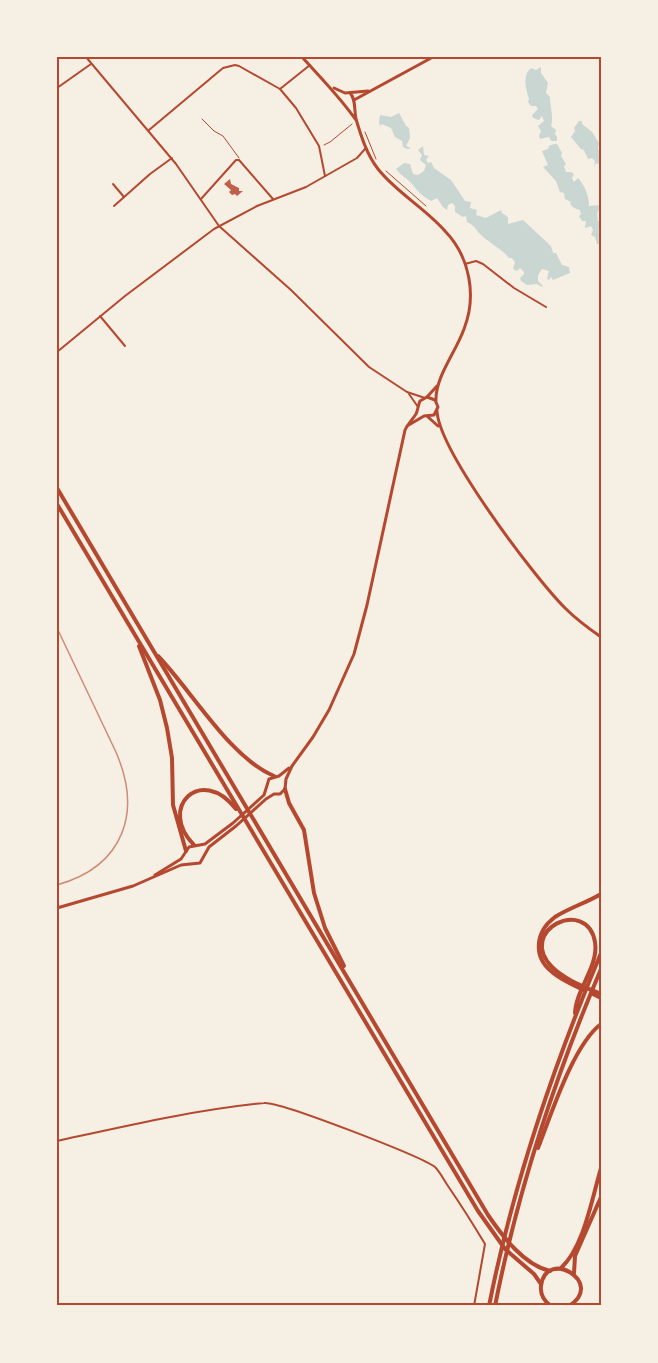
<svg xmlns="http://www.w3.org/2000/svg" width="658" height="1363" viewBox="0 0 658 1363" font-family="'Titillium Web',sans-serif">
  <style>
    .water { fill: #c9d6d2 }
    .building { fill: #bf614a }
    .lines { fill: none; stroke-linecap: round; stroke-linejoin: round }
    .path { stroke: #b5482f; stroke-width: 1 }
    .service { stroke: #b5482f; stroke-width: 1 }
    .minor { stroke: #b5482f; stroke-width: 2 }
    .tertiary { stroke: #b5482f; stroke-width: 3 }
    .secondary { stroke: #b5482f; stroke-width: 3 }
    .primary { stroke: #b5482f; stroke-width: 4 }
    .trunk { stroke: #b5482f; stroke-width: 4 }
    .motorway { stroke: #b5482f; stroke-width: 4 }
    .rail { stroke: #cf8b77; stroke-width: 1.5 }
    .neatline { fill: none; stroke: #b5482f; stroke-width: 2 }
  </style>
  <rect width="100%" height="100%" fill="#f6efe4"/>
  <!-- water -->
  <g class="water">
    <path d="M541,67V73L548,83L546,93L550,97C550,107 554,117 551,126L556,130L555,134L557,137V141H551L549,137L540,139L539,136L541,131L538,126L544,121L542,116L539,120L533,118L532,115L538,109L536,106H531L528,102L529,99C526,89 522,75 531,68L536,70Z"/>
    <polygon points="399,113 406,126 409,128 410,138 406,146 411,148 407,149 403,147 402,141 395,137 391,128 382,124 380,126 379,122 380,115 391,117"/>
    <polygon points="579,121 582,121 582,124 592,132 599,143 598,149 601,153 601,165 596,163 594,168 595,161 592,158 588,159 584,150 581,149 571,137 575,131 574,128"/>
    <path d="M554,144H557L562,153L561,156L566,164L564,166L566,172H571L574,174L572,178L574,182L578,178C585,186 589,196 589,206L601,205L597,214L598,221H601V244H597L595,237L591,235L593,230L591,226L585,228L586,221H582L579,216L581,214L580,210L574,208L570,204L571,202L565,199L564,193L560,192L556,181L543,167L548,165L542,151L548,149L549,146Z"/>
    <path d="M423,146L424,155L429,156L426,160L428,163L431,162L434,168L451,180L465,201L471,202L470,208L477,210L476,215L486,218L501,210L502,213L508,217V224L523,220L551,246L553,253H556L562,265L569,267L570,273L553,280L551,277L549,280L547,279L549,271L542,269L538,275V281L543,286L542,287L537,284L527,285L521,281L520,278L524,274V272L520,268L517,271L513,269L515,262L512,258H509C501,248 487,242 478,232C475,227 473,225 467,222L466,216L463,217L455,212V206L452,203L448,205L447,210L443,207L437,198L431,201C421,195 418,192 411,183C407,178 400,175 396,169L404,163L410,164L413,174L418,175L424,171L426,165L420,160L422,155L418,150Z"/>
  </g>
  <!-- building -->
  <polygon class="building" points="230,179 231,184 239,188 239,191 243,191 237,196 235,194 232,195 229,192 231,190 224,184"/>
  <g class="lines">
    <!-- path -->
    <g class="path">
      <polyline points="365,132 376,159"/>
      <polyline points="324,145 330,142 352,124"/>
      <polyline points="386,171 426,206"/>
    </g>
    <!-- service -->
    <polyline class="service" points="202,119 214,131 223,136 239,158"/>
    <!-- minor -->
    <g class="minor">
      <polyline points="86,57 176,164 219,226 291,290 369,367 407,392 425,398"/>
      <polyline points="310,65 280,89 296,108 319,146 325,176"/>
      <polyline points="57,88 91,64"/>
      <polyline points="149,130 223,68 235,65 239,66 280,89"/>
      <polyline points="113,184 124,197"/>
      <polyline points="201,199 236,160 239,160 273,199"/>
      <polyline points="114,206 150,174 172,158"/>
      <polyline points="465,264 476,261 483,264 514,288 546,307"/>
      <polyline points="100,316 125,346"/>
      <polyline points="57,352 125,296 214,229 257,206 306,187 357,158 365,149"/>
      <polyline points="409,394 418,407"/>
      <path d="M57,1141C126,1126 194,1110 264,1103C279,1101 420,1156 435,1167C440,1172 444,1180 448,1186C461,1205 473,1224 485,1244L474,1306"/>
    </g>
    <!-- tertiary -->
    <g class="tertiary">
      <path d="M302,57C321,78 340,97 356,120"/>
      <polyline points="334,88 345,93 368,91"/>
      <path d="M350,93C356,99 354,110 356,119C361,136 367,155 378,169C397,193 425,208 445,231C470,257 477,296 464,329C456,352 435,377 436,401"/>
      <polyline points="354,100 433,57"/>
      <polyline points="427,397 437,386"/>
      <path d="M437,411C439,451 534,577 565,608C576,619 588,628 601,637"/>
      <polyline points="428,417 438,426"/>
    </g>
    <!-- secondary -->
    <g class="secondary">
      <polyline points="155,875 181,859 189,847 205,844 233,823 264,795 269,779 279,776 289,768"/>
      <path d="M57,908L133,886L181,865L200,863L209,847L236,826L266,799L274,794H280L285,789L286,779L292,766L313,737L329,710L354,654L367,605L405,430C408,424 412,420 416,414C418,410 418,405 420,401L427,397L435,400L438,407L434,415L424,416L407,426"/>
    </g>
    <!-- primary -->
    <path class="primary" d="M551,1306C544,1301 540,1295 541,1286C546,1247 606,1283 569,1306"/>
    <!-- trunk -->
    <g class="trunk">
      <path d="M57,488L488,1215C503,1237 524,1265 550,1271"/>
      <polyline points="57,504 478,1211 505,1249 534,1274 541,1284"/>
      <polyline points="139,646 160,700 167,728 172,758 173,805 186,851"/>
      <path d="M158,656C192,691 229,757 274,776"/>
      <polyline points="285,789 289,803 304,830 314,893 325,928 344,966"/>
      <path d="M194,845C157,808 201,764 236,809"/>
    </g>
    <!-- motorway -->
    <g class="motorway">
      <path d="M584,990C573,985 561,980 552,972C532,956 536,931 555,917C569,908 586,903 601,894"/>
      <polyline points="591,993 601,998"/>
      <path d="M575,1013C576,989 599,966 595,942C587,896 516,930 552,967C565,980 585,987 601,994"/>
      <path d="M538,1148C551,1115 573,1045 601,1024"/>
      <path d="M561,1268C584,1247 592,1198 601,1168"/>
      <polyline points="574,1273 575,1256 601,1197"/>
      <path d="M489,1306C513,1184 553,1067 601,953"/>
      <path d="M495,1306C518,1190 555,1077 601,969"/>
    </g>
    <!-- rail -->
    <path class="rail" d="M57,628L115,750C143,812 124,866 57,885"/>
  </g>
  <!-- border -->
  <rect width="658" height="1363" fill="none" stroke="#f6efe4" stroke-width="117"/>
  <rect x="58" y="58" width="542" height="1246" class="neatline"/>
</svg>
